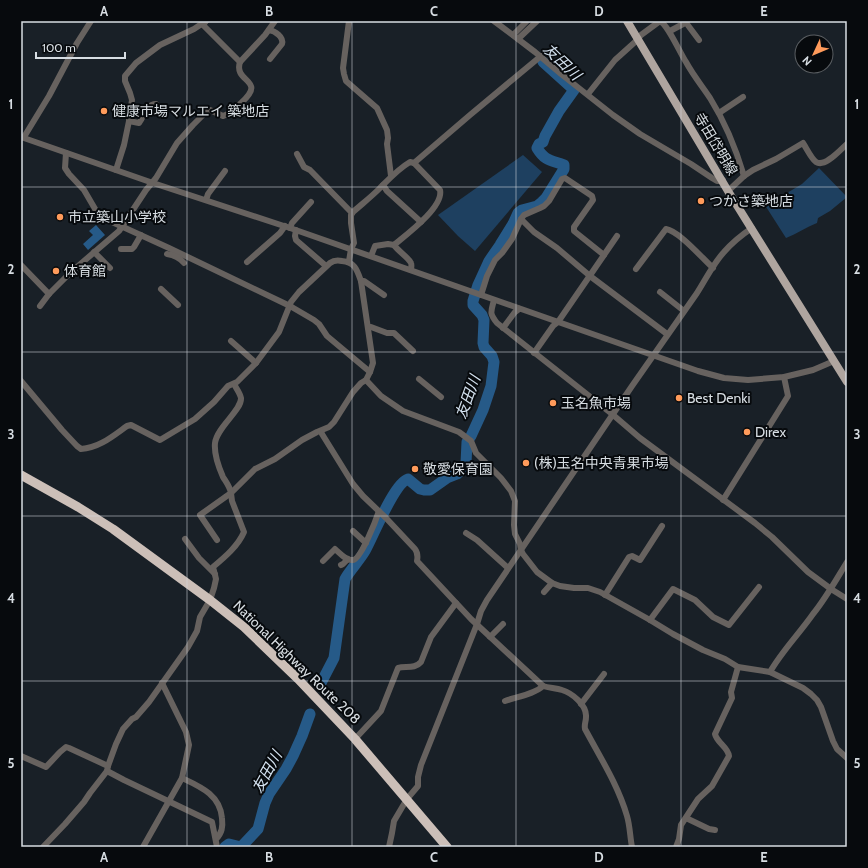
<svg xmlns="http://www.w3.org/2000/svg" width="868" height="868" viewBox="0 0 868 868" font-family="Cabin,'Noto Sans JP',sans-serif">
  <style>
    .green { fill: #1e4060 }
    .water { fill: #265a88 }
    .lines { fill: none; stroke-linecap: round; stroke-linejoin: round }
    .river { stroke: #265a88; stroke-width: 11 }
    .minor { stroke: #67625f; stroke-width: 6 }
    .major { stroke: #afa59f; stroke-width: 8 }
    .highway { stroke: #ccbfb8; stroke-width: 9 }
    .grid { fill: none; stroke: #d7dde2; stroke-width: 1; stroke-opacity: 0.55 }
    .poi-dot { fill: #ff9b5b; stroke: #070a0d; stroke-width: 1.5 }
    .labels { text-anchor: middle; stroke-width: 4; stroke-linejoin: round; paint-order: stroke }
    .poi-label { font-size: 14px; fill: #d7dde2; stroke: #070a0d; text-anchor: start }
    .street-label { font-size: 14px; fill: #d7dde2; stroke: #070a0d }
    .water-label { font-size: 15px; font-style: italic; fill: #d5e3f1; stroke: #070a0d }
    .neatline { fill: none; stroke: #d7dde2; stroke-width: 1.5 }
    .grid-label { font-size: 13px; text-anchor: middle; font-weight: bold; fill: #d7dde2 }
  </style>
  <rect width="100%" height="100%" fill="#192027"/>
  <!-- green -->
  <g class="green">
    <polygon points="523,155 542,172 475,251 458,236 438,215"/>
    <path d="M819,168L847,197L830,211L818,218L817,223C806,227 797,234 786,238L763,202L766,200L770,202L787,193L802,184Z"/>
  </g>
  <!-- water -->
  <polygon class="water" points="96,225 105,235 88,250 83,244 93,235 89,231"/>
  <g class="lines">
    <!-- river -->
    <g class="river">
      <path d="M320,685L334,658L345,579C351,569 359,561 365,551C373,537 394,483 408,479L420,489L424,490H430L447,478L457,474L464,467L466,463L467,442L471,436L483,410L491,386L494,362L492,356L484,347L483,343L484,320L482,315L473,305V301L478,285L489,261L500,245L513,224L518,213L522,210L537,206L542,202L546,198L564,169V165C550,160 545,161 537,148L539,144L543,142L545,136L559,111L574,90L543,62"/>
      <polyline points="225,847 229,844 241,847 258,829 265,803 269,794 286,769 293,756 302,736 310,714"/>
    </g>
    <!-- minor -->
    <g class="minor">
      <polyline points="206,21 203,25 240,62"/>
      <polyline points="349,21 343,68 344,74 346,81 354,88 377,108 387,130 388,138 387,144 391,176"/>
      <polyline points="494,21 535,52 561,74 613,115 640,134 691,164 712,178 717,181 720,181 723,180"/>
      <path d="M269,30C275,31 284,37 282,44L270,59"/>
      <polyline points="670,31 685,23 687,24 699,40"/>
      <polyline points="513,35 527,21"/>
      <polyline points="518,39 537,21"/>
      <path d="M588,94L615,60L635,42L641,35L660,21C668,25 680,53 686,62C693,75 702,86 710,98C725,122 736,149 744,176"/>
      <polyline points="719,113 743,97"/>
      <path d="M129,121L139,123C144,117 146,104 156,104L164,112"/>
      <polyline points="21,137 153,183 290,228 698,371 724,378 748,380 784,377 813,370 834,361"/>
      <polyline points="24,137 49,96 77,43 91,21"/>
      <polyline points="66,153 65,168 69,174 84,190 98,214 112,222 169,248 290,306 314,320 319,324 327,336 370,372"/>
      <polyline points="297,154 304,167 310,170 352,213"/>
      <polyline points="116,170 124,145 129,121 132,100 130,93 125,81 125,76 136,63 160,45 194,29 206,21"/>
      <polyline points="383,185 387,191 421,222"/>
      <path d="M728,191L744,176L753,170L776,159L803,143C807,149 811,158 816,162C825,168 840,150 847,144"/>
      <polyline points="206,200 208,194 225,171"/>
      <polyline points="521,219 534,232 557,248 590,276 667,334"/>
      <polyline points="290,228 292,223 311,202"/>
      <polyline points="296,230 295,236 296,240 326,266"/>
      <path d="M394,245C398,251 409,258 411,263C412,265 411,268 411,270"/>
      <polyline points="121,249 132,249 134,247 141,235"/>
      <polyline points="94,252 110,268"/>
      <path d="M167,254C174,255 180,258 184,263"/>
      <polyline points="604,255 617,236"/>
      <path d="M371,256L375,246L388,244L394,245C406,235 444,207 440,190L414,163"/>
      <path d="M349,261L351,249L354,243L351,223V215L353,212C362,204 371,197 379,189C389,179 398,169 410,162L414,163L470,115L541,56"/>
      <polyline points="247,262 280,233 285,226"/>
      <polyline points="21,265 49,294"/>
      <path d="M636,269L666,229C679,231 702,258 713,268"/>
      <polyline points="361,281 364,281 384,295"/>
      <polyline points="161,289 178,305"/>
      <polyline points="660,292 684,311"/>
      <polyline points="481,295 487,276 495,260 502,253 512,239 521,219 524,215 540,208 544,206 549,201 562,179 565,178 592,196 593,200 574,227 574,231 604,255 558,322 553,326 534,353"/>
      <path d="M494,300C491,312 489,313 497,323L612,414L640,438L755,523L772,537L808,572L831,589L847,599"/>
      <path d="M40,306L49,294L70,273L119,231L146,190L156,178L177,143L193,125L208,110H210L223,116C231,114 235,108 241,103C268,79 233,83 240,62L265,35L275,21"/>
      <polyline points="368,327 371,327 387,333 394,333 413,351"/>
      <polyline points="503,328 515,312 519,309"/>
      <polyline points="231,341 256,363"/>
      <polyline points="419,379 441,397"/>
      <polyline points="366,380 381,396 403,411 459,432 471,441 476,453 501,478 511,491 515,501 514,525 515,534 520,544 521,550 523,554 537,572 552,583 560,586 574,588 588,588 600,592 650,620 673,634 703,650 725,659 738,667 770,672 803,688 811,694 817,700 821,707 833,741 837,749 847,758"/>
      <path d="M21,381L62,430L77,446L81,449C99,448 113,436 127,426L131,425L160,440L195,419L214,402L228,386L237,382L256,363L279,332L291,302L299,292L330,263C334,260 338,260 342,261C355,262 357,270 361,281L373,363L370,372L366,380L361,383L353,392L334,422L329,427L317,432L302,440L275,459L255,469L231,493L232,501L244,532C238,546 225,557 213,567L216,579L214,588L210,600L200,617L197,631L188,647L149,702L136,717L132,719L123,729L116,744L108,766L107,771L90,793L84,802L65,824L43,847"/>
      <path d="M321,431L322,434L353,484L363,496L386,518L415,549C418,553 418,556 417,561L471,619L543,686C549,688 556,688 562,690C572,693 587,705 586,717C586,722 584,724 585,729C600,757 618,785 627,816C630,826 630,837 632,847"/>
      <polyline points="723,500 788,396 784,377"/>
      <polyline points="353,531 366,543"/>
      <polyline points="466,533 477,540 508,568"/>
      <polyline points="185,539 199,558 215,574"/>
      <path d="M217,540L200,515L231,493C230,487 226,482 223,477C219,468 214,453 215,443C217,427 242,410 241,398C240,393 236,388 234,384"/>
      <path d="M323,561L335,549C340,553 346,561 353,560C361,559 376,520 379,511"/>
      <polyline points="341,565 343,564 348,559"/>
      <polyline points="544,592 552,583"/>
      <polyline points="605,595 629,557 632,556 640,560 662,526"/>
      <polyline points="650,620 673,589 695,600 713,617 729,625 759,587"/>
      <polyline points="490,637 503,624"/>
      <path d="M770,672C782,651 799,634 813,614C826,598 836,580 847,562"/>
      <path d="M505,701C516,697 535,694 543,686"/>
      <polyline points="581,704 604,674"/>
      <path d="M355,739L381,711L398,668C406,666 415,669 421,662L431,637L456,603"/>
      <polyline points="21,756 46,767 60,752 66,747 69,748 108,766"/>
      <polyline points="107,771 124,780 212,822 217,847"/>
      <path d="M182,778C201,787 220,795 222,818C223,827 222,833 216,839"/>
      <polyline points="686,818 709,829 715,830"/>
      <polyline points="143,847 182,778 189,745 186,732 162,683"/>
      <path d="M389,847L392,833L394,821L407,799L418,786V777L421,765L477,624L481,611L487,600L632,386C654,355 675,324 697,293C706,279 713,264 724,252C731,244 743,234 752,228"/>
      <path d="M676,847L679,839L681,825L698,799L712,786L729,756C728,747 717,743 715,734L732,698L731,692L738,667"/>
    </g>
    <!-- major -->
    <polyline class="major" points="627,21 728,191 847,382"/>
    <!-- highway -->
    <polyline class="highway" points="21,475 78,507 113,529 210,600 244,627 298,679 355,739 447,847"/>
  </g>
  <!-- grid -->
  <path class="grid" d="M187,21V847M352,21V847M516,21V847M681,21V847M21,187H847M21,352H847M21,516H847M21,681H847"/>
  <!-- markers -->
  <g class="poi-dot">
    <circle cx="104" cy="111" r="4"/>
    <circle cx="701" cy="201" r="4"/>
    <circle cx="60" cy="217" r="4"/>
    <circle cx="56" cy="271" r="4"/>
    <circle cx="679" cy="398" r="4"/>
    <circle cx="553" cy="403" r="4"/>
    <circle cx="747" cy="432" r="4"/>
    <circle cx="526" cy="463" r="4"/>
    <circle cx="415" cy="469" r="4"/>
  </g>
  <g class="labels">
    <!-- poi labels -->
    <g class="poi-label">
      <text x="112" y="116">健康市場マルエイ 築地店</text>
      <text x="709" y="206">つかさ築地店</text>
      <text x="68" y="222">市立築山小学校</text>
      <text x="64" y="276">体育館</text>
      <text x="687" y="403">Best Denki</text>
      <text x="561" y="408">玉名魚市場</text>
      <text x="755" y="437">Direx</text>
      <text x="534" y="468">(株)玉名中央青果市場</text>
      <text x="423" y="474">敬愛保育園</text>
    </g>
    <!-- street labels -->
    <g class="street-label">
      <text transform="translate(716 144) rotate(59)" y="5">寺田岱明線</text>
      <text transform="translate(297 662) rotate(44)" y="5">National Highway Route 208</text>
    </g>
    <!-- water labels -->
    <g class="water-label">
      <text transform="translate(562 62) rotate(44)" y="5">友田川</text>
      <text transform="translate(468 397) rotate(-70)" y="5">友田川</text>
      <text transform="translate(267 772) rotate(-61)" y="5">友田川</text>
    </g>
  </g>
  <!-- border -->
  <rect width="868" height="868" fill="none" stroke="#070a0d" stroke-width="44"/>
  <!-- north arrow -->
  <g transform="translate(814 54) rotate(226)"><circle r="19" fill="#070a0d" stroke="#5a5e62"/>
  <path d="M0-3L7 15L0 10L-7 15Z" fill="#ff9b5b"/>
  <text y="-6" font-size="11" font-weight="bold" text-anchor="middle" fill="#d7dde2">N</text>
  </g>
  <!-- scale -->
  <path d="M36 52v6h89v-6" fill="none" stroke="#d7dde2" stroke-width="2"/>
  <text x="42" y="52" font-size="12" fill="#d7dde2" stroke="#070a0d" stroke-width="3" paint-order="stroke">100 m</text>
  <rect x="22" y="22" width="824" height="824" class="neatline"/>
  <g class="grid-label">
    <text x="104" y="16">A</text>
    <text x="269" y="16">B</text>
    <text x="434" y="16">C</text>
    <text x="599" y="16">D</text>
    <text x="764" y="16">E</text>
    <text x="11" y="109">1</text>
    <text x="857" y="109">1</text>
    <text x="11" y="274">2</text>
    <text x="857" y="274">2</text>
    <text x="11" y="439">3</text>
    <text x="857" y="439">3</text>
    <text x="11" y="603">4</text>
    <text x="857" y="603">4</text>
    <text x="11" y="768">5</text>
    <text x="857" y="768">5</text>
    <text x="104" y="862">A</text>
    <text x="269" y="862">B</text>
    <text x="434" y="862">C</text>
    <text x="599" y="862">D</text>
    <text x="764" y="862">E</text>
  </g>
</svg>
